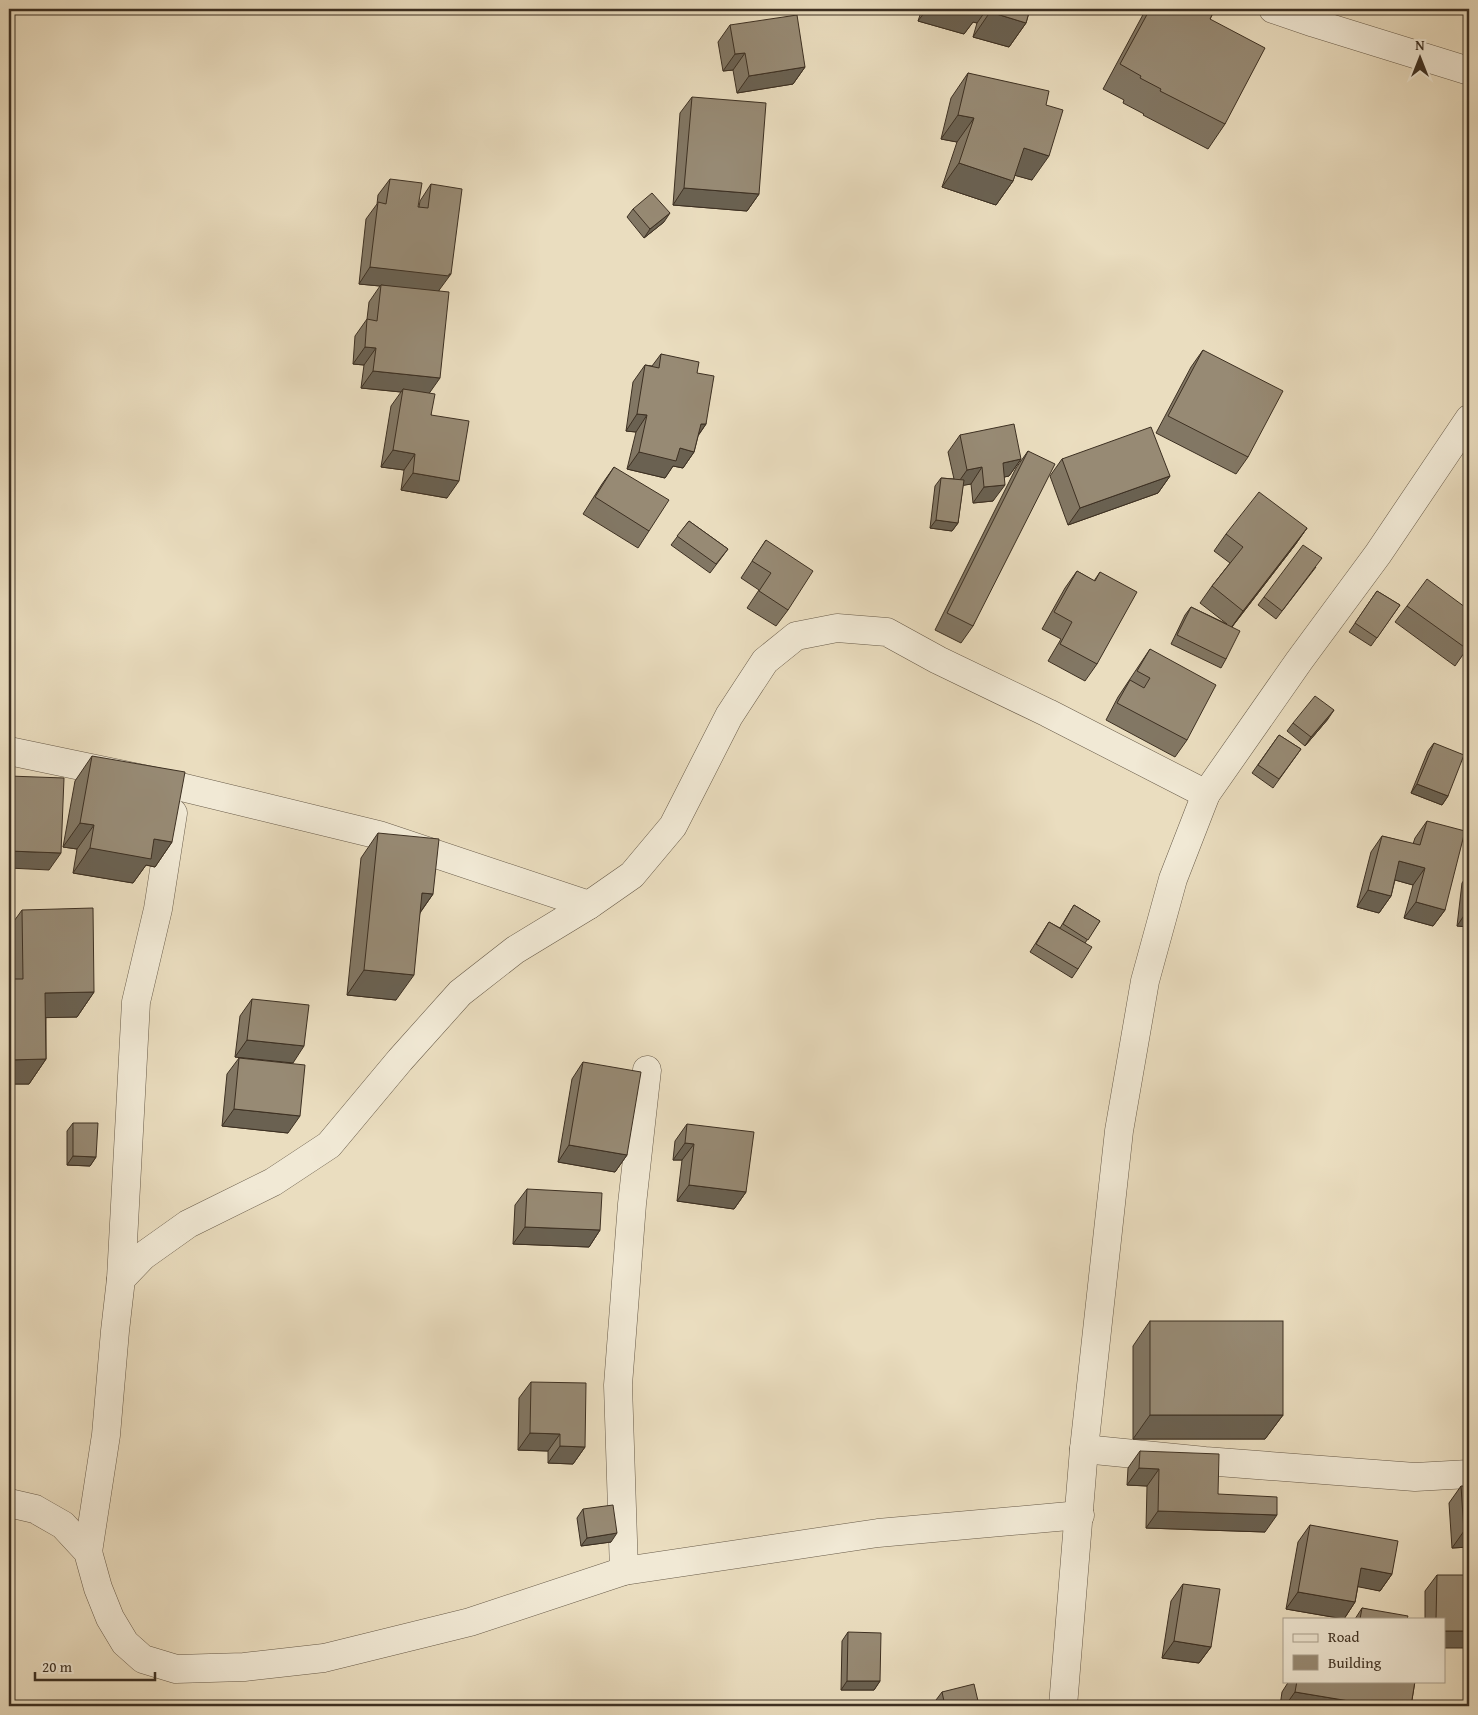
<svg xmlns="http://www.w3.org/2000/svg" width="1478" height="1715" viewBox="0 0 1478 1715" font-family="'Gentium Book Plus',serif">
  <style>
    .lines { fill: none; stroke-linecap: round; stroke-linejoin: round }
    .minor-casing { stroke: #685b49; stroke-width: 29 }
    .minor { stroke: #f1e9d5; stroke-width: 28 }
    .wall { fill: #827764; stroke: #3d3022 }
    .shaded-wall { fill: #6a6151; stroke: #3d3022 }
    .building { fill: #978a74; stroke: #3d3022 }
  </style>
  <rect width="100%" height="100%" fill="#eaddbf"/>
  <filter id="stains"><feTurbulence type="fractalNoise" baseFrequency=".004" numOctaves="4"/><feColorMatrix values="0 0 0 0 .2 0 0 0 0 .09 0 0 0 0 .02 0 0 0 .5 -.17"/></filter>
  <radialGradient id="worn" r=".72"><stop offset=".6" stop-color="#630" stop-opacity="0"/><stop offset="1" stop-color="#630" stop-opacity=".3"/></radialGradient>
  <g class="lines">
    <!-- minor casing -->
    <g class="minor-casing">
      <g id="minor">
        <polyline points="1273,9 1314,23 1469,71"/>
        <polyline points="9,751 177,786 379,835 589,905"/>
        <polyline points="121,1279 136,1002 158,909 173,813"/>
        <polyline points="1084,1449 1205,1461 1415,1477 1469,1474"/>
        <polyline points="9,1503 35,1509 63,1525 88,1552 98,1588 110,1618 125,1643 143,1659 176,1669 244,1667 324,1658 470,1622 624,1571 878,1533 1080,1515"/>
        <polyline points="88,1552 106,1435 115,1331 121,1279 143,1256 188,1224 273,1182 329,1145 400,1060 460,993 515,950 589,905 632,875 673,826 729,716 765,661 796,636 837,628 887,632 938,660 1048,713 1206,794"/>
        <polyline points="624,1571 618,1385 632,1204 647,1070"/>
        <polyline points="1063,1706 1084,1449 1119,1131 1145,981 1173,879 1206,794 1299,661 1378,554 1469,419"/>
      </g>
    </g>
    <!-- minor -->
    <use href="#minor" class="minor"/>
  </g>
  <!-- wall -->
  <g class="wall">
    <polygon points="922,9 1030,9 1026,23 1009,47 973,37 977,23 973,22 964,34 918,21"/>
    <polygon points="1146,9 1215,9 1210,19 1225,124 1208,149 1143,115 1144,114 1123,103 1124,100 1103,89"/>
    <polygon points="730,25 805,67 793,84 737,93 733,70 723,71 718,42"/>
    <polygon points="968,73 1046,105 1032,180 1015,175 1013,181 996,205 942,187 957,142 941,139 951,98"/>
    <polygon points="692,97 759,194 747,211 673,205 680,113"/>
    <polygon points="390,179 418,207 419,207 420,201 431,184 439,291 438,291 429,393 431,415 447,498 401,490 404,470 381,467 391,406 401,392 361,388 364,365 353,364 355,336 367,319 369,302 380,286 359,284 366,219 377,204 378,195"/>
    <polygon points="633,209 664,222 644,238 627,217"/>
    <polygon points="1203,350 1248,457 1236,474 1156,433 1191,367"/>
    <polygon points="661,354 697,373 706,424 698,436 694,452 683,468 673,466 665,478 627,469 636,432 626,431 633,382 645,365 652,366"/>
    <polygon points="960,435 1021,459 1009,476 1004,477 993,501 973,503 971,484 963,485 958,523 952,531 930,528 935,486 941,478 954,479 948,452"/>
    <polygon points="1028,451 973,626 961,643 935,630 1016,468"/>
    <polygon points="1062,459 1170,476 1158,493 1068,525 1050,476"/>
    <polygon points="614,467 649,531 638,548 583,514 602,484"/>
    <polygon points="689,521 728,549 710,573 671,545"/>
    <polygon points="1307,528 1295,545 1232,627 1226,659 1221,668 1171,644 1185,615 1191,607 1227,624 1200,603 1212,586 1230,563 1214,551 1226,534"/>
    <polygon points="766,540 788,610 776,626 747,608 759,590 741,578"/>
    <polygon points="1316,567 1276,619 1258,605 1264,597"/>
    <polygon points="1077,571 1094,581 1100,572 1097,664 1085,681 1048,661 1061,639 1042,629 1065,588"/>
    <polygon points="1377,591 1400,605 1371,646 1349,632"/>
    <polygon points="1407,606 1469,646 1455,666 1395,622"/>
    <polygon points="1150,649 1187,740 1175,757 1106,720 1118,697"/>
    <polygon points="1328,719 1305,746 1287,731 1293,723"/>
    <polygon points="1279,735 1301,749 1273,788 1252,773"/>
    <polygon points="1434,743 1448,796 1442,805 1411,793 1428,751"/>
    <polygon points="92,756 172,842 155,867 146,865 133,883 73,873 77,849 63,847 75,781"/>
    <polygon points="1427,821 1445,910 1433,926 1404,918 1413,885 1395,880 1391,896 1379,913 1357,907 1371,852 1382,836 1413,844 1415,838"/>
    <polygon points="378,833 433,894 420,913 396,1000 347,995 361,858"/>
    <polygon points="1469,873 1469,927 1457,926 1462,883"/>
    <polygon points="1074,905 1100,921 1085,943 1078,969 1072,978 1030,952 1049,922 1060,928"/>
    <polygon points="22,910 94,992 77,1017 46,1017 46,1059 29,1084 9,1084 9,928"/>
    <polygon points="252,999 293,1063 235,1057 240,1016"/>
    <polygon points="239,1058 288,1133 222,1126 227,1074"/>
    <polygon points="583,1062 627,1155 615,1172 558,1162 572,1079"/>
    <polygon points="73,1123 96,1157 90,1166 67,1165 67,1131"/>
    <polygon points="687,1124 746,1192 734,1209 677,1201 682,1160 673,1160 675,1141"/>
    <polygon points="527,1189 600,1230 589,1247 513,1244 515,1205"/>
    <polygon points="1150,1321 1283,1415 1265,1439 1133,1439 1133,1346"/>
    <polygon points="531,1382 585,1447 573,1464 548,1463 548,1451 518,1450 519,1398"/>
    <polygon points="1140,1451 1218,1494 1265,1532 1146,1528 1147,1486 1127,1485 1128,1468"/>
    <polygon points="1461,1486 1469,1547 1452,1548 1449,1503"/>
    <polygon points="583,1509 611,1542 581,1546 577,1518"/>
    <polygon points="1310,1525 1392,1574 1380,1591 1358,1586 1355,1602 1344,1619 1286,1609 1298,1542"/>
    <polygon points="1437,1575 1464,1648 1444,1619 1425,1619 1425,1591"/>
    <polygon points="1183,1584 1211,1647 1199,1663 1162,1658 1171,1601"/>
    <polygon points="1362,1608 1407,1619 1355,1619"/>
    <polygon points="848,1632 880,1681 874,1690 841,1690 842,1641"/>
    <polygon points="1289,1681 1415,1681 1411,1706 1280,1706 1282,1692"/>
    <polygon points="942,1692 974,1706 937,1706 936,1700"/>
  </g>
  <!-- shaded-wall -->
  <g class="shaded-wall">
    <polygon points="927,9 987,9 977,23 973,22 964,34 918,21"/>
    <polygon points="990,12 1026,23 1009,47 973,37"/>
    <polygon points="745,53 733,70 723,71 735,54"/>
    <polygon points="805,67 793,84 737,93 749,76"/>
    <polygon points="958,115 974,118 957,142 941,139"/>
    <polygon points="1024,148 1049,156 1032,180 1006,173"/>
    <polygon points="959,163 1013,181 996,205 942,187"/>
    <polygon points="684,188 759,194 747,211 673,205"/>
    <polygon points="670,213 664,222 644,238 650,229"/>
    <polygon points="370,267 449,274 451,274 437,293 381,285 380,286 359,284"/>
    <polygon points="365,347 376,348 364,365 353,364"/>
    <polygon points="373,371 440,378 428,395 403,389 401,392 361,388"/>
    <polygon points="637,414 647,415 636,432 626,431"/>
    <polygon points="701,424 706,424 694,441"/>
    <polygon points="680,448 694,452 683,468 673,466 665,478 627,469 639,452"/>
    <polygon points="393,450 415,454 404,470 381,467"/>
    <polygon points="1021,459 1009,476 991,480 1003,463"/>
    <polygon points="982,467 971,484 955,487 967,470"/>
    <polygon points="413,473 459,481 447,498 401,490"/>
    <polygon points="1170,476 1158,493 1068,525 1080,508"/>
    <polygon points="1005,485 993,501 973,503 984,487"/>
    <polygon points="936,520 958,523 952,531 930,528"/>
    <polygon points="1307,528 1295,545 1231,628 1243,611"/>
    <polygon points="1334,710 1328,719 1305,746 1311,737"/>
    <polygon points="1417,784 1448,796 1442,805 1411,793"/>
    <polygon points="80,823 94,825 77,849 63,847"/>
    <polygon points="154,839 172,842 155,867 146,865 133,883 73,873 90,848"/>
    <polygon points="9,851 61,853 49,870 9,868"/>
    <polygon points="1399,861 1425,868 1413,885 1388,878"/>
    <polygon points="1368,890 1391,896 1379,913 1357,907"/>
    <polygon points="422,893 433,894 416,918"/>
    <polygon points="1416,902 1445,910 1433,926 1404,918"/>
    <polygon points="1469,908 1469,927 1457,926"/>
    <polygon points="364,970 414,975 396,1000 347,995"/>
    <polygon points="94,992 77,1017 28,1018 45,993"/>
    <polygon points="247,1040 304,1046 293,1063 235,1057"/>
    <polygon points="46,1059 29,1084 9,1084 9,1060"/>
    <polygon points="234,1109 300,1116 288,1133 222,1126"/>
    <polygon points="685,1143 694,1144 682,1160 673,1160"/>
    <polygon points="569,1145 627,1155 615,1172 558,1162"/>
    <polygon points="73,1156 96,1157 90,1166 67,1165"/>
    <polygon points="689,1185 746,1192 734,1209 677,1201"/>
    <polygon points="525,1227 600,1230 589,1247 513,1244"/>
    <polygon points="1150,1415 1283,1415 1265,1439 1133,1439"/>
    <polygon points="530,1433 560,1434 548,1451 518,1450"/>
    <polygon points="560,1446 585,1447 573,1464 548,1463"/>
    <polygon points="1139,1468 1159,1469 1147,1486 1127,1485"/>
    <polygon points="1158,1511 1277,1515 1265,1532 1146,1528"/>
    <polygon points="1464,1531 1469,1531 1469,1547 1452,1548"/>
    <polygon points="617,1533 611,1542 581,1546 587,1538"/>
    <polygon points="1361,1568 1392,1574 1380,1591 1349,1585"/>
    <polygon points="1298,1592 1355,1602 1344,1619 1286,1609"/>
    <polygon points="1444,1631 1469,1631 1469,1640 1464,1648 1444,1648"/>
    <polygon points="1174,1641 1211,1647 1199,1663 1162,1658"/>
    <polygon points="847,1681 880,1681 874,1690 841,1690"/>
    <polygon points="1295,1692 1379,1706 1285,1706"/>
    <polygon points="978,1701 974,1706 961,1706 962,1705"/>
  </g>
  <!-- building -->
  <g class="building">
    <polygon points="991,9 1030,9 1026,23 990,12"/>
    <polygon points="1150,9 1215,9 1210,19 1265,48 1225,124 1160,91 1161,89 1140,78 1141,76 1120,64"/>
    <polygon points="797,15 805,67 749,76 745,53 735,54 730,25"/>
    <polygon points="968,73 1049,91 1046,105 1063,110 1049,156 1024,148 1013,181 959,163 974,118 958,115"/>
    <polygon points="692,97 766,103 759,194 684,188"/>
    <polygon points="390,179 422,183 418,207 428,208 431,184 462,189 451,274 449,274 449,276 370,267 378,202 386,204"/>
    <polygon points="652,193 670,213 650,229 633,209"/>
    <polygon points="381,285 449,292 440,378 373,371 376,348 365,347 367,319 377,321"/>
    <polygon points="1203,350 1283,391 1248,457 1168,416"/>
    <polygon points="661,354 699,362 697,373 714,376 706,424 701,424 694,452 680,448 676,461 639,452 647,415 637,414 645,365 659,368"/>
    <polygon points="403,389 435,394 431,415 469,421 459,481 413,473 415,454 393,450"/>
    <polygon points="1014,424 1021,459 1003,463 1005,485 984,487 982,467 967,470 960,435"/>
    <polygon points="1151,427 1170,476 1080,508 1062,459"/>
    <polygon points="1028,451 1055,464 973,626 947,613"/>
    <polygon points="614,467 669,500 649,531 595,497"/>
    <polygon points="941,478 964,480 958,523 936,520"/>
    <polygon points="1259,492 1307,528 1243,611 1212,586 1243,547 1226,534"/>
    <polygon points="689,521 728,549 716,564 677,536"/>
    <polygon points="766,540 813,571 788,610 759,591 771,573 752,561"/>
    <polygon points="1303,545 1322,558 1282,611 1264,597"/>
    <polygon points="1077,571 1095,581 1100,572 1137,592 1097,664 1060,644 1072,622 1054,612"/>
    <polygon points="1427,579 1469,610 1469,646 1467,649 1407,606"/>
    <polygon points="1377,591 1400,605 1377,638 1355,623"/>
    <polygon points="1191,607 1240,631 1226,659 1177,635"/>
    <polygon points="1150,649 1216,685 1187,740 1117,703 1130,680 1144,688 1150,678 1137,671"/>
    <polygon points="1315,696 1334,710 1311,737 1293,723"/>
    <polygon points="1279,735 1301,749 1279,779 1258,765"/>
    <polygon points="1434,743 1464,755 1448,796 1417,784"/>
    <polygon points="92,756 185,772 172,842 154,839 151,859 90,848 94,825 80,823"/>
    <polygon points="9,776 64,778 61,853 9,851"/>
    <polygon points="1427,821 1465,831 1445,910 1416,902 1425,868 1399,861 1391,896 1368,890 1382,836 1420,845"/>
    <polygon points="378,833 439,839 433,894 422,893 414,975 364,970"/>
    <polygon points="1074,905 1100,921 1088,940 1063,924"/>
    <polygon points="93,908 94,992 45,993 46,1059 9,1060 9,979 23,979 22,910"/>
    <polygon points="1049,922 1092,947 1078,969 1036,944"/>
    <polygon points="252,999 309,1005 304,1046 247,1040"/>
    <polygon points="239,1058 305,1065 300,1116 234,1109"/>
    <polygon points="583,1062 641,1072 627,1155 569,1145"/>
    <polygon points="73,1123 98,1123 96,1157 73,1156"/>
    <polygon points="687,1124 754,1132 746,1192 689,1185 694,1144 685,1143"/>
    <polygon points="527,1189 602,1193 600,1230 525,1227"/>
    <rect x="1150" y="1321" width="133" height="94"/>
    <polygon points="531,1382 586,1383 585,1447 560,1446 560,1434 530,1433"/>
    <polygon points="1140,1451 1219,1454 1218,1494 1277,1497 1277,1515 1158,1511 1159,1469 1139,1468"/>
    <polygon points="1461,1486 1469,1486 1469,1531 1464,1531"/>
    <polygon points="613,1505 617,1533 587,1538 583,1509"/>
    <polygon points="1310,1525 1398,1541 1392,1574 1361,1568 1355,1602 1298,1592"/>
    <polygon points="1437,1575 1469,1575 1469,1631 1444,1631 1444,1619 1436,1619"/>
    <polygon points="1183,1584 1220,1589 1211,1647 1174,1641"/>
    <polygon points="1362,1608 1408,1616 1407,1619 1360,1619"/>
    <polygon points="848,1632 881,1633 880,1681 847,1681"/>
    <polygon points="1297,1681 1415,1681 1411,1706 1379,1706 1295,1692"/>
    <polygon points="974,1684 978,1701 962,1705 962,1706 945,1706 942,1692"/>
  </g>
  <!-- margin -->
  <rect width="1478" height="1715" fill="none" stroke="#eaddbf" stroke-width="30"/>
  <rect x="10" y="10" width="1458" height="1695" fill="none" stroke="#3d3022" stroke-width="2.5"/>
  <rect x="15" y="15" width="1448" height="1685" fill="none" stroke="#3d3022"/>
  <!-- legend -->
  <rect x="1283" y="1618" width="162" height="65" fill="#f1e9d5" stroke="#a99f8d"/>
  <rect x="1293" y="1634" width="25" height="8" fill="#f1e9d5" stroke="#a99f8d"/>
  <text x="1328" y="1642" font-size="15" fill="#3d3022">Road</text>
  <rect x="1293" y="1655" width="25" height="15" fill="#978a74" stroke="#a99f8d"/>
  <text x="1328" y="1668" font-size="15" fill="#3d3022">Building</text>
  <!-- north arrow -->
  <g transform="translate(1420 58)" stroke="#f1e9d5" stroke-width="4" paint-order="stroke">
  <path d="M0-4L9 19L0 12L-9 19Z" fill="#3d3022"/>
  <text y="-8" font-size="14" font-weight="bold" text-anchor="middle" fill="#3d3022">N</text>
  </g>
  <!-- scale -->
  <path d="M35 1672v8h120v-8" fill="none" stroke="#3d3022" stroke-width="2.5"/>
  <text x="42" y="1672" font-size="15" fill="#3d3022" stroke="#f1e9d5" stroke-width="4" paint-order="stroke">20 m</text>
  <rect width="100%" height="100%" filter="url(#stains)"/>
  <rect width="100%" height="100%" fill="url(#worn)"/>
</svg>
